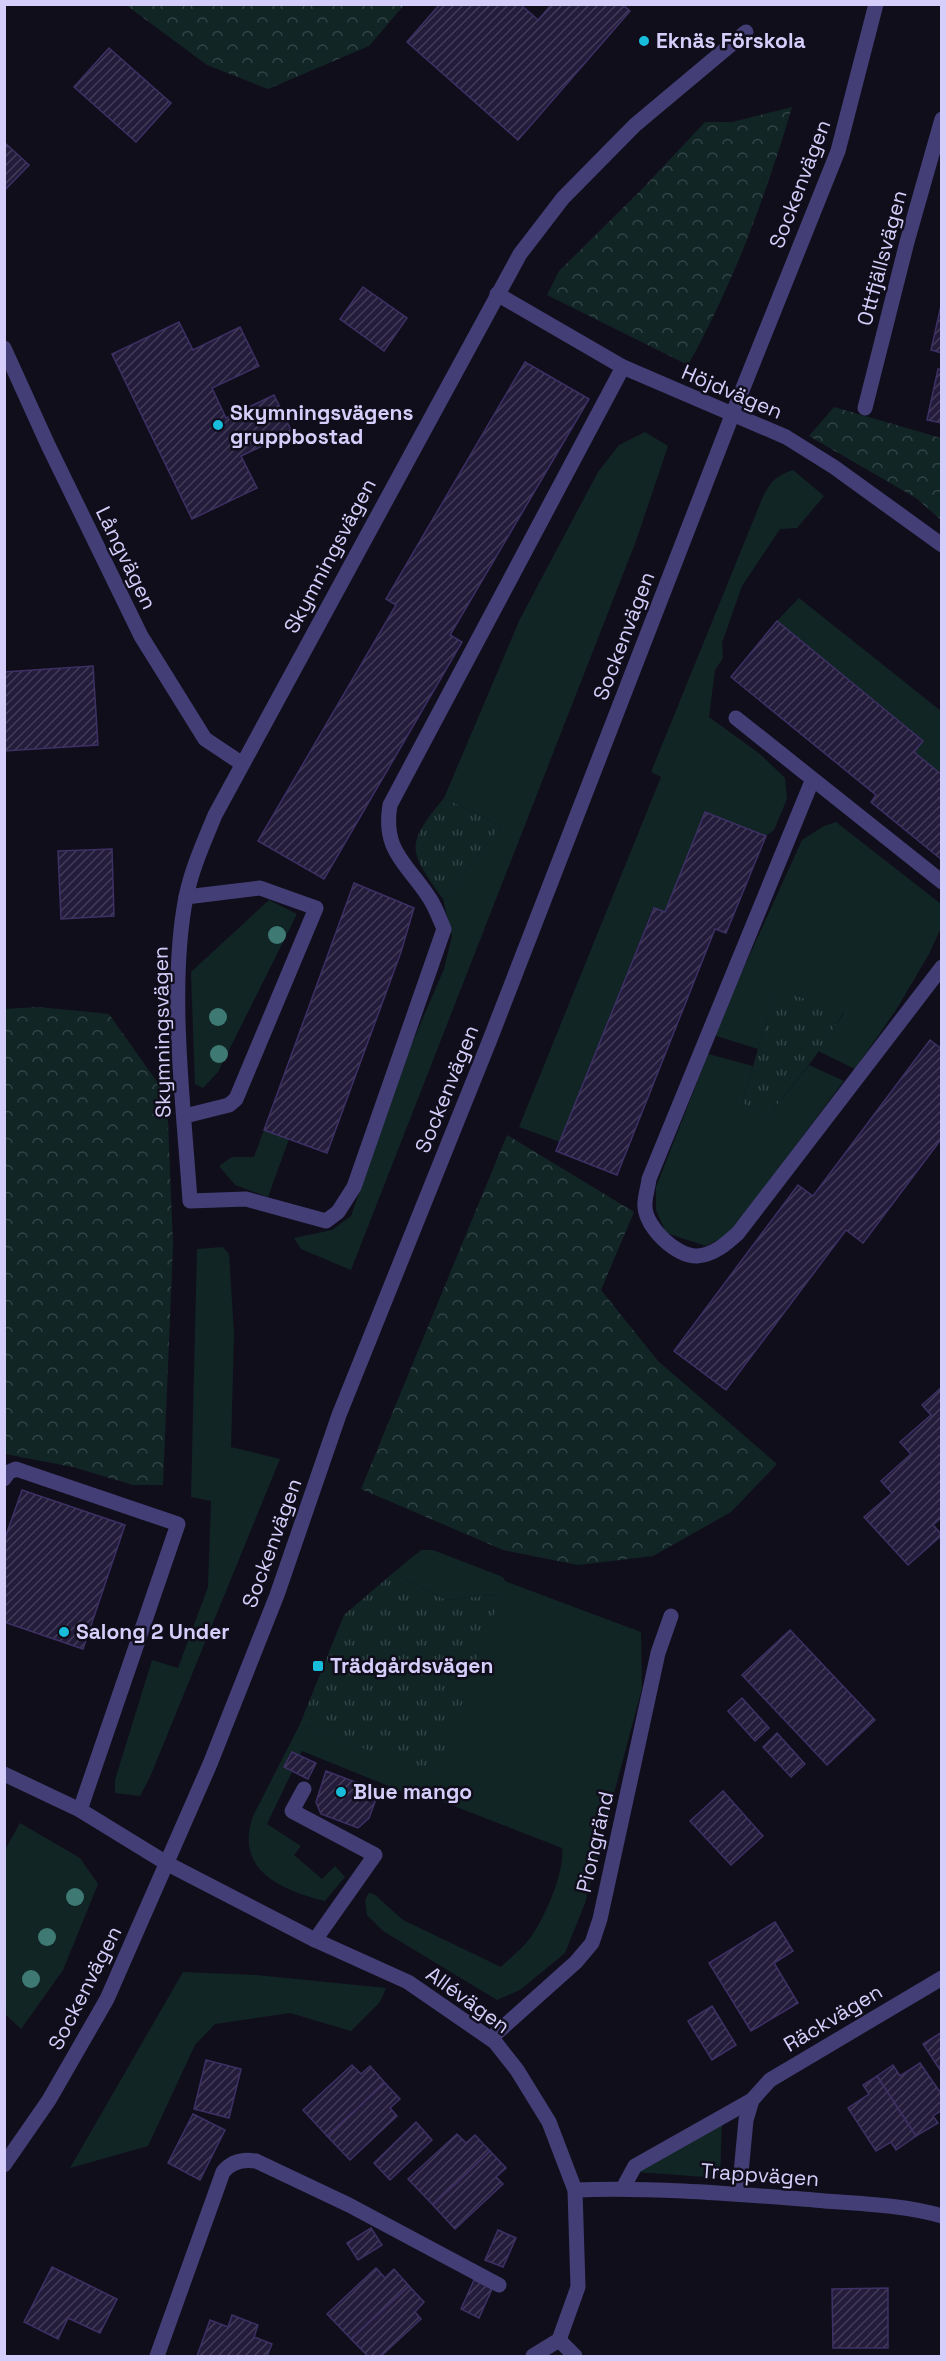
<svg xmlns="http://www.w3.org/2000/svg" width="946" height="2361" viewBox="0 0 946 2361" font-family="'Space Grotesk',sans-serif">
  <style>
    .green { fill: #112525 }
    .forest { fill: url(#forest-crowns) }
    .park { fill: url(#park-tufts) }
    .building { fill: url(#building-hatch); stroke: #3d3064; stroke-width: 1.5 }
    .lines { fill: none; stroke-linecap: round; stroke-linejoin: round }
    .minor { stroke: #433e76; stroke-width: 15 }
    .tree { fill: #3e7973 }
    .poi-dot { fill: #18bddb; stroke: #110e1c; stroke-width: 2 }
    .labels { text-anchor: middle; stroke-width: 5; stroke-linejoin: round; paint-order: stroke }
    .poi-label { font-size: 21px; font-weight: bold; fill: #d5cefa; stroke: #110e1c; text-anchor: start }
    .street-label { font-size: 21px; fill: #d5cefa; stroke: #110e1c }
  </style>
  <defs>
    <pattern id="forest-crowns" width="20" height="18" patternUnits="userSpaceOnUse" patternTransform="scale(1.5)"><rect width="20" height="18" fill="#112525"/><path d="M2 6a3 3 0 1 1 6 0M12 15a3 3 0 1 1 6 0" fill="none" stroke="#334346"/></pattern>
    <pattern id="park-tufts" width="24" height="20" patternUnits="userSpaceOnUse" patternTransform="scale(1.5)"><rect width="24" height="20" fill="#112525"/><path d="M3 7l-1-3M5 7V3M7 7l1-3M15 17l-1-3M17 17v-4M19 17l1-3" fill="none" stroke="#334346"/></pattern>
    <pattern id="building-hatch" width="6" height="6" patternUnits="userSpaceOnUse" patternTransform="scale(1.5)"><rect width="6" height="6" fill="#241c3b"/><path d="M-1 1l2-2M0 6l6-6M5 7l2-2" fill="none" stroke="#433c58"/></pattern>
  </defs>
  <rect width="100%" height="100%" fill="#110e1c"/>
  <!-- green -->
  <g class="green">
    <polygon points="645,432 668,446 636,541 351,1270 301,1249 294,1238 332,1230 351,1216 407,1055 444,969 452,936 443,899 501,826 444,798 520,619 598,472 619,445"/>
    <path d="M793,470L824,496L797,528L780,529L742,586L722,643L723,658L715,670L709,717L760,754L785,778L787,799L774,830L766,836L705,812L665,912L653,908L560,1142L519,1127L661,777L651,772L762,499C770,482 775,476 793,470Z"/>
    <polygon points="799,598 941,711 941,775 914,752 923,741 777,621"/>
    <polygon points="836,822 941,904 941,928 929,954 896,1010 855,1069 818,1051 844,1013 776,990 758,1049 713,1035 802,840 824,826"/>
    <polygon points="269,900 297,914 218,1072 203,1088 195,1084 191,972"/>
    <polygon points="708,1054 753,1066 742,1103 769,1115 809,1065 844,1081 729,1234 706,1246 666,1233 656,1210 656,1187"/>
    <polygon points="264,1130 289,1139 268,1197 235,1185 219,1166 232,1157 254,1157"/>
    <polygon points="223,1247 229,1254 234,1334 231,1447 280,1459 150,1777 140,1796 115,1793 115,1780 152,1660 178,1668 208,1587 211,1501 191,1497 197,1249"/>
    <path d="M421,1550H433L503,1577L505,1581L641,1632L642,1688L585,1903L565,1953L520,1990L497,2000L383,1931L367,1915L365,1900L369,1893L374,1894L403,1920L501,1967C510,1958 523,1948 531,1937C545,1917 565,1872 562,1848L428,1796L418,1798L302,1751L267,1824L301,1846L294,1855L322,1879L335,1866L345,1877L325,1901C281,1890 234,1870 253,1816L300,1724L436,1775L500,1594L446,1600L393,1573Z"/>
    <polygon points="20,1823 80,1858 98,1884 63,1970 21,2029 4,2013 5,1850"/>
    <polygon points="183,1972 256,1975 386,1988 380,2002 351,2031 290,2013 215,2024 195,2045 148,2146 70,2168"/>
    <polygon points="722,2122 720,2178 636,2172"/>
  </g>
  <!-- forest -->
  <g class="forest">
    <polygon points="126,5 404,5 369,46 268,89 207,65"/>
    <path d="M792,107C766,196 733,284 688,365L547,295L559,271L644,187L705,122H732Z"/>
    <polygon points="834,407 941,438 941,520 916,498 809,436"/>
    <polygon points="38,1007 109,1014 167,1096 173,1245 163,1485 133,1485 73,1467 5,1454 5,1009"/>
    <polygon points="507,1135 634,1212 601,1290 658,1361 777,1464 731,1512 653,1556 578,1565 503,1550 361,1489"/>
  </g>
  <!-- park -->
  <g class="park">
    <path d="M444,798L501,826L443,899C408,849 405,846 444,798Z"/>
    <polygon points="776,989 844,1012 814,1058 769,1115 742,1103"/>
    <polygon points="393,1573 446,1600 501,1594 436,1776 300,1724 344,1615"/>
  </g>
  <!-- building -->
  <g class="building">
    <polygon points="440,4 520,4 538,20 552,4 622,4 630,11 518,140 407,42"/>
    <polygon points="109,48 171,103 136,142 74,87"/>
    <polygon points="4,142 29,165 4,191"/>
    <polygon points="363,287 407,318 384,351 340,319"/>
    <polygon points="942,301 942,353 931,350"/>
    <polygon points="179,322 193,350 240,327 259,366 212,388 226,418 274,395 292,432 241,456 257,488 192,519 112,354"/>
    <polygon points="525,362 589,399 450,635 462,642 324,879 258,841 396,605 386,599"/>
    <polygon points="938,369 942,370 942,423 927,420"/>
    <polygon points="777,621 923,741 914,752 942,775 942,860 871,802 876,795 731,677"/>
    <polygon points="93,666 98,745 4,751 4,672"/>
    <polygon points="705,812 766,836 726,933 715,929 617,1175 556,1151 654,908 665,912"/>
    <polygon points="112,849 114,916 61,919 58,851"/>
    <polygon points="354,883 414,908 401,952 327,1153 264,1130"/>
    <polygon points="930,1040 942,1049 942,1138 863,1243 846,1230 726,1390 674,1351 798,1185 813,1196"/>
    <polygon points="942,1387 942,1517 933,1525 942,1535 908,1565 864,1517 892,1493 881,1481 911,1454 900,1442 931,1415 922,1405"/>
    <polygon points="22,1490 125,1525 83,1649 4,1622 4,1541"/>
    <polygon points="790,1630 875,1720 827,1765 742,1675"/>
    <polygon points="742,1698 769,1728 755,1741 728,1711"/>
    <polygon points="777,1733 805,1764 791,1777 763,1747"/>
    <polygon points="292,1752 316,1763 308,1779 284,1767"/>
    <polygon points="326,1771 379,1791 369,1818 358,1828 321,1814 316,1802"/>
    <polygon points="723,1791 763,1836 731,1865 690,1821"/>
    <polygon points="775,1922 793,1951 774,1963 798,2003 751,2031 709,1963"/>
    <polygon points="712,2006 736,2045 712,2060 688,2021"/>
    <polygon points="942,2032 942,2073 923,2044"/>
    <polygon points="206,2060 241,2069 229,2118 194,2109"/>
    <polygon points="920,2063 942,2095 942,2110 933,2116 938,2123 916,2136 877,2076 893,2065 900,2076"/>
    <polygon points="352,2065 361,2074 370,2066 385,2083 327,2136 303,2110"/>
    <polygon points="877,2076 916,2136 896,2150 891,2142 876,2151 848,2108 869,2094 863,2085"/>
    <polygon points="385,2083 400,2099 390,2108 397,2116 350,2160 327,2136"/>
    <polygon points="193,2114 225,2130 200,2180 168,2163"/>
    <polygon points="416,2122 432,2140 390,2180 374,2163"/>
    <polygon points="457,2134 466,2143 475,2135 490,2151 433,2205 408,2179"/>
    <polygon points="490,2151 506,2168 496,2177 503,2184 455,2229 433,2205"/>
    <polygon points="371,2228 382,2245 358,2260 347,2243"/>
    <polygon points="498,2230 516,2238 503,2267 485,2260"/>
    <polygon points="52,2267 117,2299 100,2333 68,2318 58,2339 24,2322"/>
    <polygon points="376,2268 385,2278 394,2269 409,2286 351,2339 327,2314"/>
    <polygon points="474,2280 492,2289 479,2318 461,2309"/>
    <polygon points="409,2286 424,2302 415,2312 421,2319 381,2356 368,2356 351,2339"/>
    <polygon points="888,2288 888,2348 833,2348 832,2289"/>
    <polygon points="232,2315 258,2325 254,2337 272,2344 267,2356 197,2356 210,2320 228,2327"/>
  </g>
  <g class="lines">
    <!-- minor -->
    <g class="minor">
      <polyline points="497,294 623,367 786,437 834,467 942,545"/>
      <polyline points="4,348 48,445 141,636 205,739 241,763"/>
      <path d="M623,367L390,805C382,852 408,864 430,899C436,908 440,920 444,929L354,1187L338,1212L326,1221L246,1199L190,1201C184,1108 168,988 186,897C192,868 204,842 215,815L520,254L563,198L635,125L746,32"/>
      <polyline points="865,408 907,242 942,119"/>
      <polyline points="736,718 942,882"/>
      <path d="M812,781L649,1179C648,1188 644,1199 645,1207C646,1228 677,1257 697,1256C714,1255 727,1243 738,1233L942,967"/>
      <polyline points="185,1116 229,1105 236,1099 316,908 260,888 186,897"/>
      <polyline points="4,1479 9,1472 16,1469 178,1524 80,1810"/>
      <polyline points="4,1774 80,1810 168,1864 315,1940 408,1982 495,2042 517,2070 549,2122 575,2190 578,2287 559,2340 533,2356"/>
      <polyline points="304,1789 292,1811 375,1855 315,1940"/>
      <polyline points="491,2038 576,1962 592,1943 600,1919 658,1653 671,1616"/>
      <polyline points="4,2165 49,2100 107,1999 210,1764 277,1595 339,1415 489,1042 733,413 838,151 876,4"/>
      <polyline points="623,2188 635,2166 752,2100"/>
      <path d="M575,2190C654,2187 734,2194 814,2200C856,2204 901,2204 942,2216"/>
      <polyline points="739,2194 746,2120 752,2100 770,2080 942,1978"/>
      <polyline points="559,2340 575,2356"/>
      <path d="M157,2356L223,2172C231,2162 243,2159 256,2161L349,2205L499,2285"/>
    </g>
  </g>
  <!-- trees -->
  <g class="tree">
    <circle cx="277" cy="935" r="9"/>
    <circle cx="218" cy="1017" r="9"/>
    <circle cx="219" cy="1054" r="9"/>
    <circle cx="75" cy="1897" r="9"/>
    <circle cx="47" cy="1937" r="9"/>
    <circle cx="31" cy="1979" r="9"/>
  </g>
  <!-- markers -->
  <g class="poi-dot">
    <circle cx="644" cy="41" r="6"/>
    <circle cx="218" cy="425" r="6"/>
    <circle cx="64" cy="1632" r="6"/>
    <rect x="312" y="1660" width="12" height="12" rx="3"/>
    <circle cx="341" cy="1792" r="6"/>
  </g>
  <g class="labels">
    <!-- poi labels -->
    <g class="poi-label">
      <text x="656" y="48">Eknäs Förskola</text>
      <text x="230" y="420">Skymningsvägens<tspan x="230" dy="24">gruppbostad</tspan></text>
      <text x="76" y="1639">Salong 2 Under</text>
      <text x="330" y="1673">Trädgårdsvägen</text>
      <text x="353" y="1799">Blue mango</text>
    </g>
    <!-- street labels -->
    <g class="street-label">
      <text transform="translate(800 184) rotate(-69)" y="7">Sockenvägen</text>
      <text transform="translate(882 258) rotate(-75)" y="7">Ottfjällsvägen</text>
      <text transform="translate(732 392) rotate(23)" y="7">Höjdvägen</text>
      <text transform="translate(330 556) rotate(-62)" y="7">Skymningsvägen</text>
      <text transform="translate(126 558) rotate(64)" y="7">Långvägen</text>
      <text transform="translate(624 636) rotate(-69)" y="7">Sockenvägen</text>
      <text transform="translate(162 1032) rotate(-91)" y="7">Skymningsvägen</text>
      <text transform="translate(447 1089) rotate(-68)" y="7">Sockenvägen</text>
      <text transform="translate(272 1543) rotate(-70)" y="7">Sockenvägen</text>
      <text transform="translate(595 1842) rotate(-77)" y="7">Piongränd</text>
      <text transform="translate(85 1988) rotate(-63)" y="7">Sockenvägen</text>
      <text transform="translate(468 2000) rotate(36)" y="7">Allévägen</text>
      <text transform="translate(833 2018) rotate(-31)" y="7">Räckvägen</text>
      <text transform="translate(760 2175) rotate(4)" y="7">Trappvägen</text>
    </g>
  </g>
  <!-- border -->
  <rect width="946" height="2361" fill="none" stroke="#d5cefa" stroke-width="12"/>
</svg>
